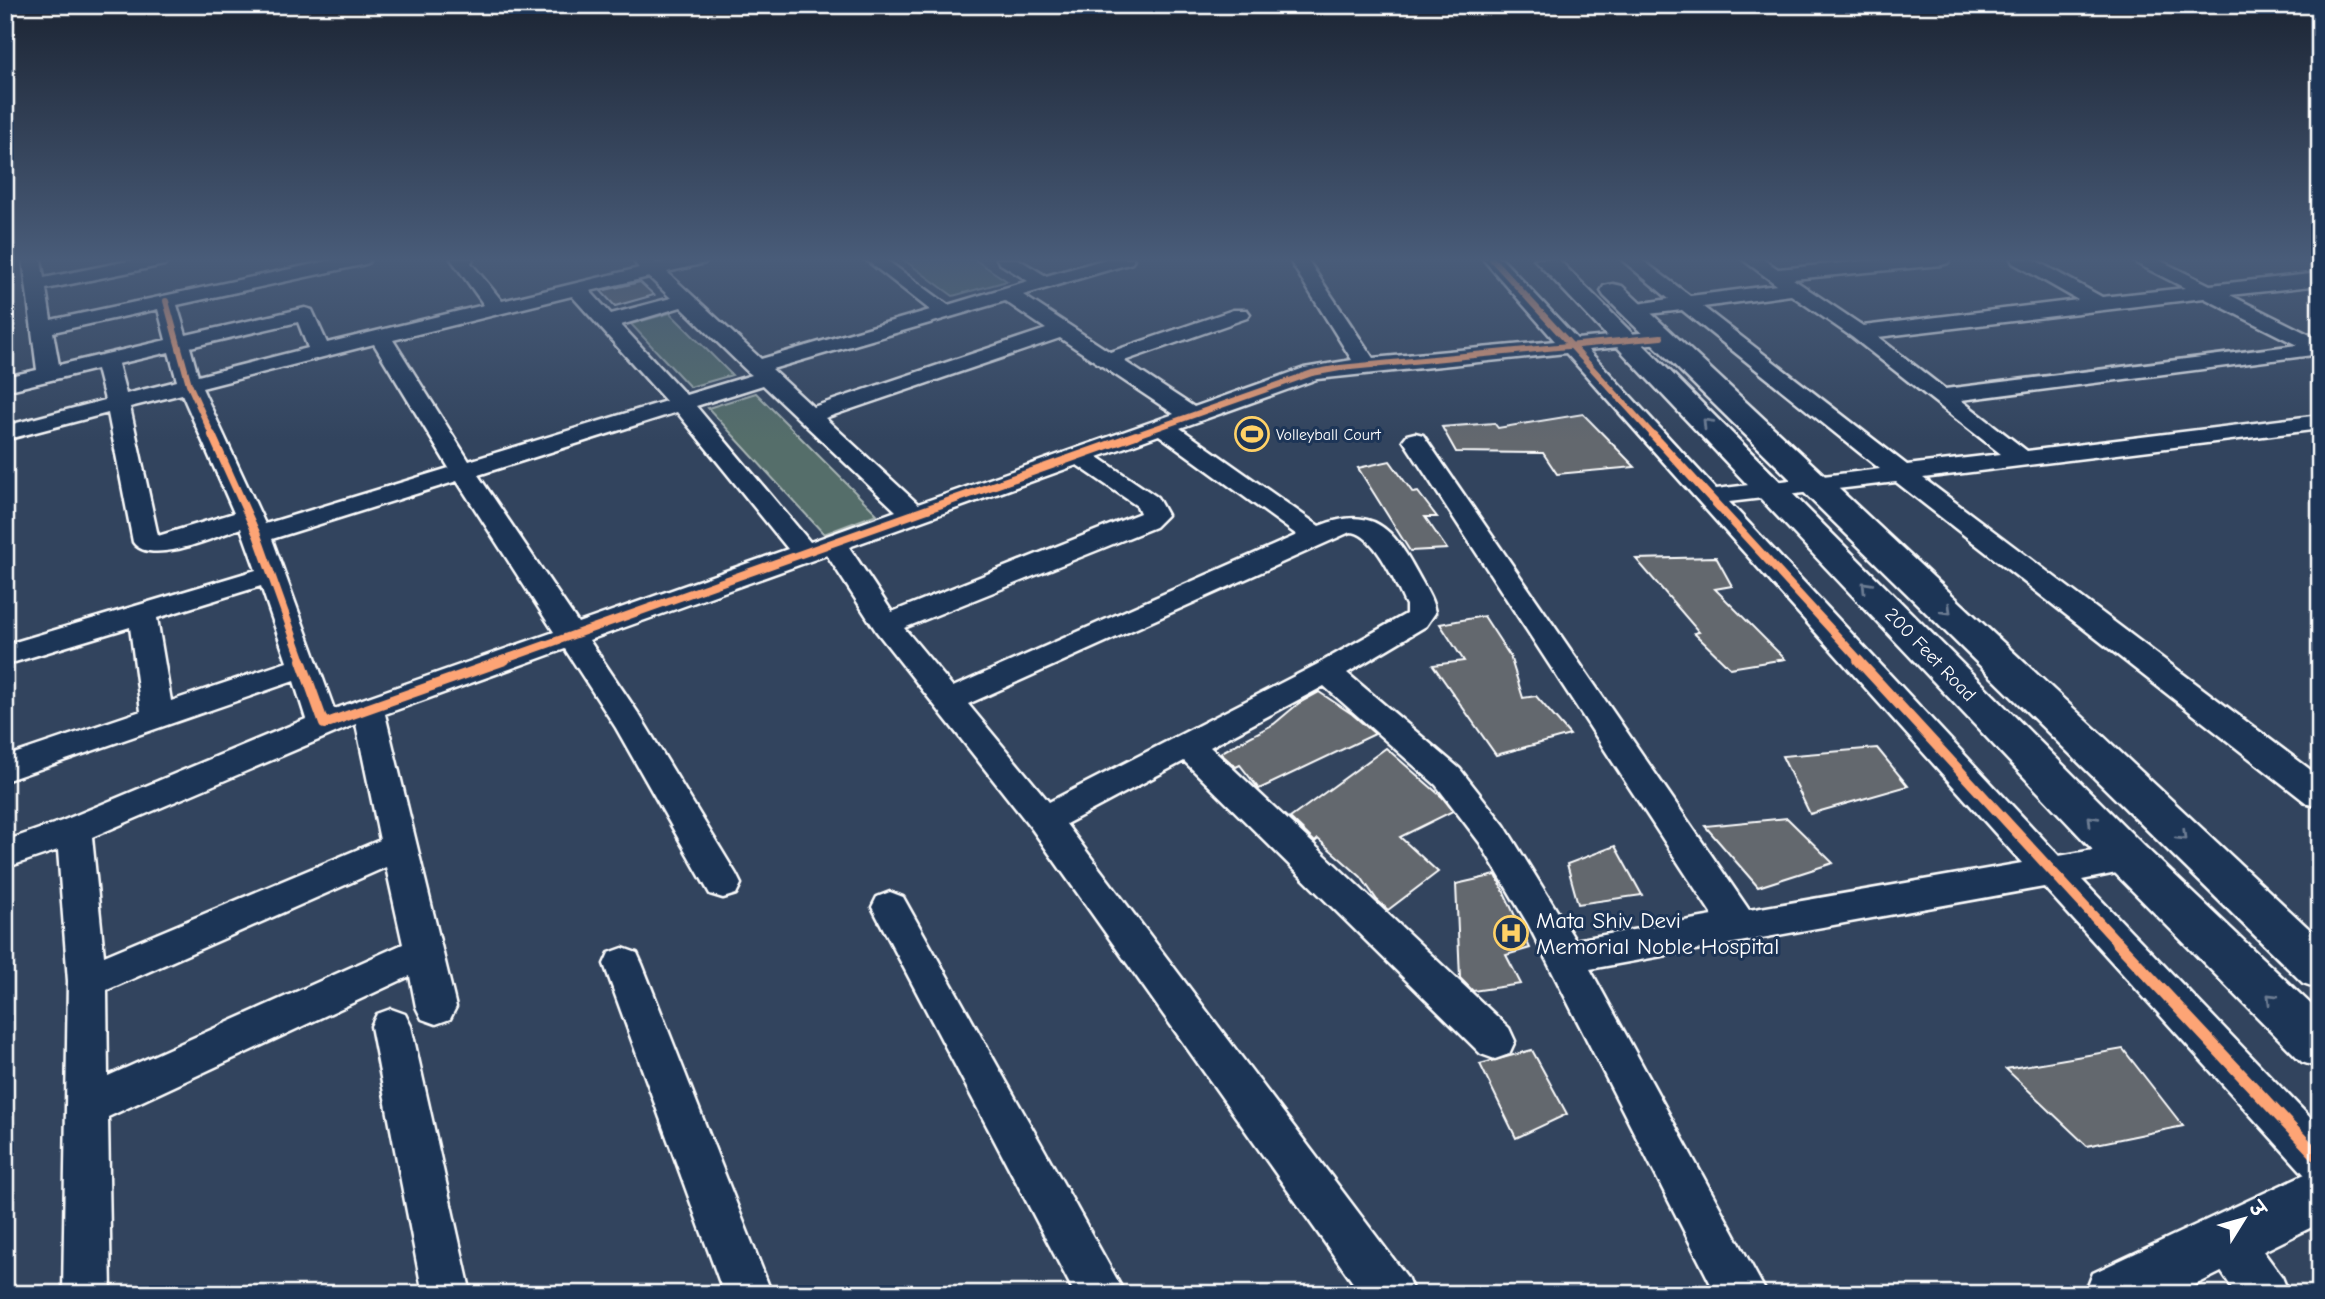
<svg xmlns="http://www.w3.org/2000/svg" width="2325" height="1299" viewBox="0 0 2325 1299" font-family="'Comic Neue','Playpen Sans Deva',sans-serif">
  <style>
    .green { fill: #556e6b; stroke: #aab6b5; stroke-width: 2 }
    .building { fill: #63686e; stroke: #fff; stroke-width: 2 }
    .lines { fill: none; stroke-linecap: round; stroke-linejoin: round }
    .minor-casing { stroke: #fff; stroke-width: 5 }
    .tertiary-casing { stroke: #fff; stroke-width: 5 }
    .minor { fill: #1d3557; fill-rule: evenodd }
    .tertiary { fill: #1d3557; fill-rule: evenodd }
    .cycleway-far3-casing { stroke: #1d3557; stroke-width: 10 }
    .cycleway-far2-casing { stroke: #1d3557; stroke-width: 11 }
    .cycleway-far1-casing { stroke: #1d3557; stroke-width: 14 }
    .cycleway-casing { stroke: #1d3557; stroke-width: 17 }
    .cycleway-far3 { stroke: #fda474; stroke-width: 6 }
    .cycleway-far2 { stroke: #fda474; stroke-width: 8 }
    .cycleway-far1 { stroke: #fda474; stroke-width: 10 }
    .cycleway { stroke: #fda474; stroke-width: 12 }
    .oneway { stroke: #6c7c92 }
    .labels { text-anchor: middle; stroke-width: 6; stroke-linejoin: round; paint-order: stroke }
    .far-poi-label { font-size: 16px; fill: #fff; stroke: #1d3557; text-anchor: start }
    .street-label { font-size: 19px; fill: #fff; stroke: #1d3557 }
    .near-poi-label { font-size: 23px; fill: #fff; stroke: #1d3557; text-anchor: start }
  </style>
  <rect width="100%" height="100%" fill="#32445e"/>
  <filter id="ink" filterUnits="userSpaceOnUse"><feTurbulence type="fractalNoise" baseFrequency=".0143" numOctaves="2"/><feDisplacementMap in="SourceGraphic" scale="14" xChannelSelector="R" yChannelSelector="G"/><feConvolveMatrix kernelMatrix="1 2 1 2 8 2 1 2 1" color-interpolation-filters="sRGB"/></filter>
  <g filter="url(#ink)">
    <!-- green -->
    <g class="green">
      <polygon points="909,259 974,259 1007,281 953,296 904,260"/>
      <polygon points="670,313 732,375 690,387 631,324"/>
      <polygon points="756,393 877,514 824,534 708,408"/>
    </g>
    <!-- building -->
    <g class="building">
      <polygon points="640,282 654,295 615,306 601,291"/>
      <polygon points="1583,414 1635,467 1557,474 1543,453 1456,452 1442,427 1494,423 1498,428"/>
      <polygon points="1390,461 1413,493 1418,492 1437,517 1425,517 1447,549 1410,551 1358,468"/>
      <polygon points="1716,557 1732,586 1715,589 1785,659 1730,668 1694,633 1699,632 1636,559"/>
      <polygon points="1484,616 1510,656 1523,698 1536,696 1570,735 1496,755 1433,665 1464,661 1440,624"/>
      <polygon points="1319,692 1352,714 1375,734 1259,789 1240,765 1236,767 1220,753 1274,724 1299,703"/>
      <polygon points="1386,748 1442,797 1453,811 1400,837 1438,872 1388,910 1377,900 1361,877 1318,839 1315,842 1290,818"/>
      <polygon points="1877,748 1908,786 1810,814 1782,756"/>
      <polygon points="1787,818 1833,863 1758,887 1705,826"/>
      <polygon points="1615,846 1642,895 1578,904 1567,864"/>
      <polygon points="1496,875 1530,948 1506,955 1521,984 1473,991 1460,978 1456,884"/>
      <polygon points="2123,1049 2183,1126 2087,1146 2006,1069"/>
      <polygon points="1532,1050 1567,1114 1516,1138 1480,1064"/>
    </g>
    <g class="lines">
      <!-- minor casing -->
      <g class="minor-casing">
        <g id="minor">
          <path d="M23,259H41L44,278L138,259H173L164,265L46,289L51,320L337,259H370L368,263L361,265L177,305L186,335L305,308L312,310L327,343L484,305L451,259H473L471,263L502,301L639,268L632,259H652L657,263L677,259H707L705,263L667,272L761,359L930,310L865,259H885L948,305L1028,281L999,263L997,259H1018L1046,276L1106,259H1134L1132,263L1023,295L1110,352L1233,310H1247L1250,314L1247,318L1124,361L1194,407L1304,368L1352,360L1289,259H1307L1373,358L1555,341L1483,259H1502L1577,339L1661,331L1668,333L1672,337L1668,341L1661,343L1588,350L1716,489L1880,469L1682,310L1632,316L1625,314L1622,310L1625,306L1669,299L1621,259H1641L1690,296L1777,285L1742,259H1763L1778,269L1886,259H1950L1948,263L1941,265L1793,279L1863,326L2078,300L2013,263L2011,259H2033L2102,297L2185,288L2136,263L2134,259H2157L2210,285L2320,273V285L2230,295L2320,340V354L1961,400L2027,451L2320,415V429L1923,478L2320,777V807L2308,804L1896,482L1729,502L2059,856L2128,844L2141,848L2146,858L2141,868L2082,880L2320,1128V1180L2304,1174L2044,887L1590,969L1767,1294H1716L1528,924L1480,843L1436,785L1324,686L1210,747L1509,1028L1515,1041L1509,1054L1495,1059L1481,1054L1184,761L1066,824L1407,1277L1414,1294H1361L1032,829L876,631L827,555L589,640L640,716L736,874L741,884L736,894L723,898L710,894L616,728L565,649L385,714L456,1007L450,1019L436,1024L422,1019L416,1007L410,976L108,1117L111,1294H63L68,981L58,850L5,868V841L62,821L306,719L294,681L5,781V757L141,711L130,627L5,665V645L256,570L241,528C217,536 150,567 133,542L108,413L5,440V426L105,400L97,369L5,391V377L37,370ZM649,277L671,298L611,314L590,291ZM1791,295L1852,337L2001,454L1907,465L1703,307ZM572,296L666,401L469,461L393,340ZM2204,298L2297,345L1945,389L1878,337ZM1005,301L1046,329L813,407L772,369ZM681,307L748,372L752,375L686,395L621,325ZM158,309L166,340L59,365L53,332ZM298,322L308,348L198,376L190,347ZM1060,338L1174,414L918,504L825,418ZM374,344L449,468L265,524L202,388ZM169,352L177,381L126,394L118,364ZM1566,353L2022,863L1749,910L1423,435L1415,433L1407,435L1403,440L1713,916L1575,940L1504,825L1460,769L1347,673L1426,626L1435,613C1433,599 1424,586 1417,573C1393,528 1372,505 1319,526L1180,428L1317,379ZM763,385L896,511L810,542L696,406ZM182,394L234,513L158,536L130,407ZM677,412L788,549L578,623L478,475ZM1159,435L1297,535L953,687L904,628L1155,527L1167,515L1157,497L1098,457ZM1077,465L1137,506L1140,513L892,612L849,547ZM457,481L554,632L334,709L272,539ZM1350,532C1375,532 1396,585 1406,605V614L1316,665L1049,802L968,704ZM261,586L287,662L171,701L157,618ZM356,724L380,840L104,956L92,837ZM386,867L403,944L108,1076L107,990Z"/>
          <polygon points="890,892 903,897 1125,1294 1075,1294 872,907 877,897"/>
          <polygon points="623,948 637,953 642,964 772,1294 724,1294 604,964 609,953"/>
          <polygon points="391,1009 405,1014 411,1026 471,1294 423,1294 371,1026 377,1014"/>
          <polygon points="2227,1217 2243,1224 2282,1277 2289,1294 2236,1294 2211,1256 2204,1240 2211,1224"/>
        </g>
      </g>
      <!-- tertiary casing -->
      <g class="tertiary-casing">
        <g id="tertiary">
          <polygon points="1534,259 1558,259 2144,846 2320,1013 2320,1068 2302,1062 2112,870"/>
          <polygon points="1613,284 1622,286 2320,939 2320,989 2303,983 1604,296 1601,291 1604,286"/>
          <polygon points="2320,1167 2320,1223 2177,1294 2085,1294 2093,1273"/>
        </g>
      </g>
      <!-- minor -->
      <use href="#minor" class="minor"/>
      <!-- tertiary -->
      <use href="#tertiary" class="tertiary"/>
      <!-- cycleway-far3 casing -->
      <g class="cycleway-far3-casing">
        <g id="cycleway-far3">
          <polyline points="1492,259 1655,437"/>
          <polyline points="166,301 189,384 213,437"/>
          <polyline points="1131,437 1312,373 1340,368 1661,337"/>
        </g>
      </g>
      <!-- cycleway-far2 casing -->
      <g class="cycleway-far2-casing">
        <g id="cycleway-far2">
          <polyline points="212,435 257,535 302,661"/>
          <polyline points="1653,435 1860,661"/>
          <polyline points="500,661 1136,435"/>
        </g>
      </g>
      <!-- cycleway-far1 casing -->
      <g class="cycleway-far1-casing">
        <g id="cycleway-far1">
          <polyline points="301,660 324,724 505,660"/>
          <polyline points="1858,660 2119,944"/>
        </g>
      </g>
      <!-- cycleway casing -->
      <g class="cycleway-casing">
        <polyline id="cycleway" points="2117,942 2320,1159"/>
      </g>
      <!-- cycleway-far3 -->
      <use href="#cycleway-far3" class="cycleway-far3"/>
      <!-- cycleway-far2 -->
      <use href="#cycleway-far2" class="cycleway-far2"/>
      <!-- cycleway-far1 -->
      <use href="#cycleway-far1" class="cycleway-far1"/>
      <!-- cycleway -->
      <use href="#cycleway" class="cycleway"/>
    </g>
    <!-- one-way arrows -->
    <defs><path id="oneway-chevron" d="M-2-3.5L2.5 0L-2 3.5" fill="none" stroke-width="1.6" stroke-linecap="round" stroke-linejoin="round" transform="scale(1.75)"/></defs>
    <g class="oneway">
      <use href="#oneway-chevron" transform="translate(1707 423) rotate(-134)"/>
      <use href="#oneway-chevron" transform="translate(1866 586) rotate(-134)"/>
      <use href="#oneway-chevron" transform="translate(1947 610) rotate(44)"/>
      <use href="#oneway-chevron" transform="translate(2092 820) rotate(-134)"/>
      <use href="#oneway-chevron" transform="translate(2182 836) rotate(44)"/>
      <use href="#oneway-chevron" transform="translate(2271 998) rotate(-135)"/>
    </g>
  </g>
  <!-- sky -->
  <linearGradient id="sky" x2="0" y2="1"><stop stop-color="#1c2534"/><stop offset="0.59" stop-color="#495c79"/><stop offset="1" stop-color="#495c79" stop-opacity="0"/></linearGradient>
  <rect width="2325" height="440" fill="url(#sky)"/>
  <!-- icons -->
  <defs>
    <g id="stadium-ring" transform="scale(1.75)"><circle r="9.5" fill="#1d3557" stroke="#ffd166" stroke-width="1.5"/><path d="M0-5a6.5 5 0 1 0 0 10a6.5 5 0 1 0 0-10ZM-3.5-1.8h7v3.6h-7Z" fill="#ffd166"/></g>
    <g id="hospital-ring" transform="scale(1.75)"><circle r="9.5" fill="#1d3557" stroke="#ffd166" stroke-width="1.5"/><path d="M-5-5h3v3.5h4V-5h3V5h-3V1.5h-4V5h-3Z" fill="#ffd166"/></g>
  </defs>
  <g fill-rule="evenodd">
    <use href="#stadium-ring" x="1252" y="434"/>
    <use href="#hospital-ring" x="1511" y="933"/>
  </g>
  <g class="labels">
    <!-- far-poi labels -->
    <g class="far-poi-label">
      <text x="1276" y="440">Volleyball Court</text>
    </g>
    <!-- street labels -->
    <g class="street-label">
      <text transform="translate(1931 654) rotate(46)" y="7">200 Feet Road</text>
    </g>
    <!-- near-poi labels -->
    <g class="near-poi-label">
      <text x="1536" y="928">Mata Shiv Devi<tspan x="1536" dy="26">Memorial Noble Hospital</tspan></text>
    </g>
  </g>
  <!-- margin -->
  <rect width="2325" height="1299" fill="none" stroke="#1d3557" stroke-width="28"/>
  <rect x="14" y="14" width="2297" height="1271" fill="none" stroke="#fff" stroke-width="2.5" filter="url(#ink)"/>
  <!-- north arrow -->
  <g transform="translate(2244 1219) rotate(53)" stroke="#1d3557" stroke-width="5" paint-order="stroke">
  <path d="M0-5L12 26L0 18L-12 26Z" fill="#ffffff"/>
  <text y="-10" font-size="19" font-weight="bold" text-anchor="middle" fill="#ffffff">उ</text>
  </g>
</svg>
